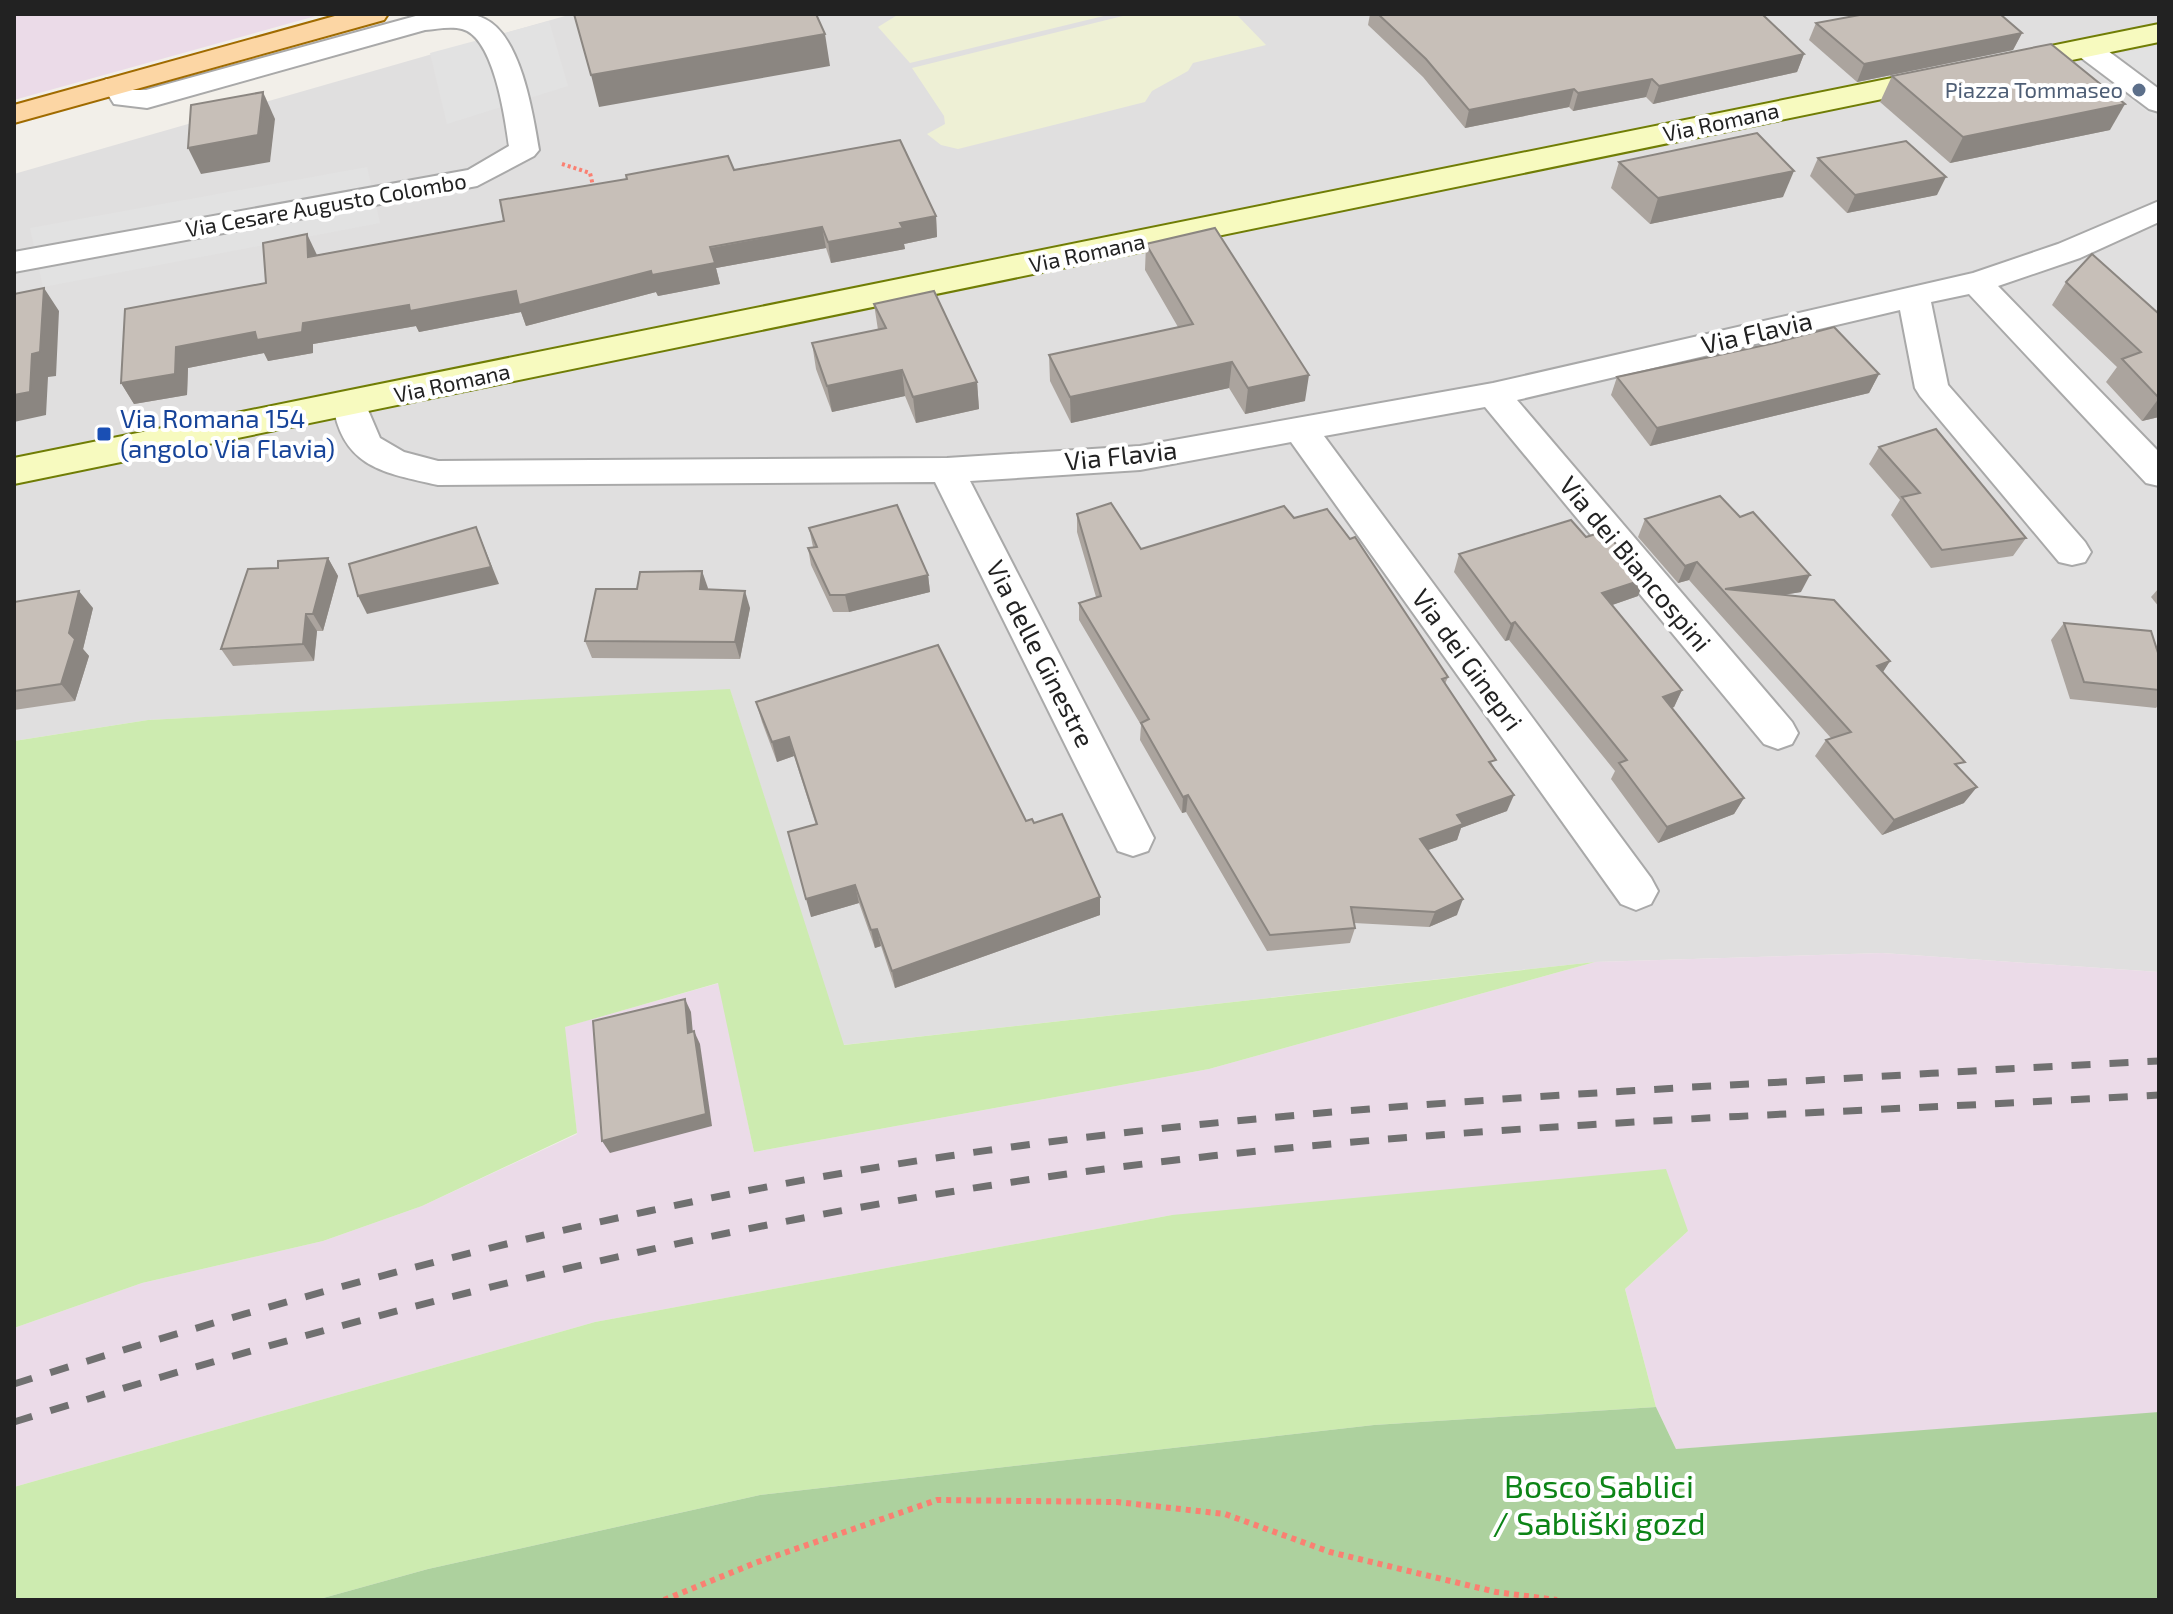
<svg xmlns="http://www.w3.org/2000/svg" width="2173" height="1614" viewBox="0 0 2173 1614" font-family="'Exo 2',sans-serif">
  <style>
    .residential { fill: #e0dfdf }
    .industrial { fill: #ebdbe8 }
    .farmland { fill: #eef0d5 }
    .grass { fill: #cdebb0 }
    .forest { fill: #add19e }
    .parking { fill: #e2e2e2 }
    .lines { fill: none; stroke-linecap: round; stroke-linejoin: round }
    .street-casing { stroke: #a9a9a9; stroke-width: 4 }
    .secondary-casing { stroke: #707d05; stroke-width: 4 }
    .primary-casing { stroke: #a06b00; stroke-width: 4 }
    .path-far1 { stroke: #fa8072; stroke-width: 4; stroke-dasharray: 3 3; stroke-linecap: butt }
    .path { stroke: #fa8072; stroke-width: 6; stroke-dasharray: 5 5; stroke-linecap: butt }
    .street { fill: #fff; fill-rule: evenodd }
    .secondary { fill: #f7fabf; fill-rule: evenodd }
    .primary { fill: #fcd6a4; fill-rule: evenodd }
    .rail { stroke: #707070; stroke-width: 7; stroke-dasharray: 19 19; stroke-linecap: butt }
    .wall { fill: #aba49e }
    .shaded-wall { fill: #8b8681 }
    .building { fill: #c7bfb8; stroke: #8b8681; stroke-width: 2 }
    .service-dot { fill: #5c6f8a; stroke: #fff; stroke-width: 3 }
    .transit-dot { fill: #1a4fb4; stroke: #fff; stroke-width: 3 }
    .labels { text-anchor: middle; stroke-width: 8; stroke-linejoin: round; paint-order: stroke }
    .far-service-label { font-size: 22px; fill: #4e5e75; stroke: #fff; text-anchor: end }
    .far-street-label { font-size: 22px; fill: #222; stroke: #fff }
    .street-label { font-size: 26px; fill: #222; stroke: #fff }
    .transit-label { font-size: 26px; fill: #164399; stroke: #fff; text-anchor: start }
    .near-park-label { font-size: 32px; fill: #0c8416; stroke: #fff }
  </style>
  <rect width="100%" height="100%" fill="#f2efe9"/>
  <!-- residential -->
  <polygon class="residential" points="572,14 2159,14 2159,972 1882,953 1595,962 843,1045 730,690 148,720 14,741 14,174"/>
  <!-- industrial -->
  <g class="industrial">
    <polygon points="14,14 323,14 14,100"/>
    <polygon points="1882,953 2159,972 2159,1419 1676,1449 1656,1407 1625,1289 1688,1231 1172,1215 595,1322 14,1487 14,1328 142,1283 323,1241 422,1206 577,1134 564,1027 719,983 754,1152 1209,1069 1595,962"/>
  </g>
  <!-- farmland -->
  <g class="farmland">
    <polygon points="899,14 1112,14 910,63 878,27"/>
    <polygon points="1131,14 1236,14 1266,45 1193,63 1188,71 1152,91 1145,102 958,149 941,145 927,134 945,124 944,116 912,68"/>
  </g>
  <!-- grass -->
  <g class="grass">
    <polygon points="730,689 844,1045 1595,962 1209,1069 754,1152 718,983 565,1027 577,1133 422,1206 323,1241 142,1283 14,1328 14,741 148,720"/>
    <polygon points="1666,1169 1688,1231 1625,1289 1656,1407 1374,1425 760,1495 428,1569 316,1600 14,1600 14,1487 595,1322 1172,1215"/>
  </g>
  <!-- forest -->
  <polygon class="forest" points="1656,1407 1676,1449 2159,1412 2159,1600 316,1600 428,1569 760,1495 1374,1425"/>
  <!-- parking -->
  <g class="parking">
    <polygon points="549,21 568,86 447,124 430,53"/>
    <polygon points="2159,46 2159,121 2079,60"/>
    <polygon points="367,167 380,223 43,287 30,228"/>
  </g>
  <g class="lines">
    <!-- street casing -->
    <g class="street-casing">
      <g id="street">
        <path d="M423,14C442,14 467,10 485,19C521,36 533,114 539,150L534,156L477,186L14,272V252L468,170L509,146C505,118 494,37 462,29C451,26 436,29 425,30L147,108L114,104L102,85L106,79H126L133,90H146Z"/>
        <polygon points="2086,40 2096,42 2159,89 2159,112 2149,109 2076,54 2072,48 2076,42"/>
        <path d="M2159,201V222L2080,258L1998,286L2159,452V486L2146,483L1969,294L1931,302L1948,385L2085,542L2091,552L2085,562L2072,565L2059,562L1920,396L1915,388L1900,310L1517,400L1792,722L1798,733L1792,744L1778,749L1764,744L1485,407L1324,436L1651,878L1658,891L1651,904L1636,910L1621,904L1291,442L1140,470L970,481L1154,838L1148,851L1133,856L1118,851L935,482L438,485C384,473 342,467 333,404L338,396L350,393L362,396L380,438L404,452L438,461L947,458L1140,446L1493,383L1973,273L2058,244Z"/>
      </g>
    </g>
    <!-- secondary casing -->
    <g class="secondary-casing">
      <polygon id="secondary" points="2159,24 2159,42 14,484 14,458"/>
    </g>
    <!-- primary casing -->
    <g class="primary-casing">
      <polygon id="primary" points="342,14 388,14 384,20 14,123 14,105"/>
    </g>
    <!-- path-far1 -->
    <polyline class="path-far1" points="562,164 590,173 594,190"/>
    <!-- path -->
    <polyline class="path" points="664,1600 755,1563 937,1500 1117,1502 1225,1514 1330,1552 1496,1592 1557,1600"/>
    <!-- street -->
    <use href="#street" class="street"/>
    <!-- secondary -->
    <use href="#secondary" class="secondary"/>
    <!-- primary -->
    <use href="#primary" class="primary"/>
    <!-- rail -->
    <g class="rail">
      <path d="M14,1384C320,1287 631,1203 949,1156C1201,1118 1456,1101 1711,1086C1860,1078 2010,1068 2159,1061"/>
      <path d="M14,1422C342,1319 673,1233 1013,1182C1392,1124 1777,1117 2159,1095"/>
    </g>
  </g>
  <!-- wall -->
  <g class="wall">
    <polygon points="1370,14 1762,14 1804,54 1797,72 1653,104 1646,97 1573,111 1569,107 1465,128 1423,77 1368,25"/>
    <polygon points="1816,23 2022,33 2013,50 1857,82 1809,40"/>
    <polygon points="1892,76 2110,130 1950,163 1880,102"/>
    <polygon points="1818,158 1937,195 1847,213 1810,176"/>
    <polygon points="1619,162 1783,197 1650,224 1611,188"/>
    <polygon points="734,170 936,216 937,237 904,244 905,249 831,263 826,248 716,268 720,284 658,296 656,292 526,326 521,312 419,332 416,326 313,344 313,353 268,361 264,353 188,368 187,395 134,404 121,383 266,283 317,255 504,221"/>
    <polygon points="1146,244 1305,401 1245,414 1229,388 1071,423 1050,381 1049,355 1178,327 1145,270"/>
    <polygon points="2066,282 2159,314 2159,417 2142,421 2106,382 2117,367 2052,305"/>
    <polygon points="874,304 977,382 979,409 916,423 905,396 832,412 816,369 812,343 878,330"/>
    <polygon points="1879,374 1869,393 1650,446 1611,395 1617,377"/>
    <polygon points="1879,447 2026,538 2013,556 1931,568 1891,515 1900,500 1869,464"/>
    <polygon points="1077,514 1141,549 1294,518 1448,677 1445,684 1494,767 1507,811 1461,828 1457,840 1428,850 1457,915 1429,927 1354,923 1355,928 1350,943 1267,951 1186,812 1182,813 1140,740 1141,725 1079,620 1079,603 1096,597 1077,532"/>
    <polygon points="1645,519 1801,592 1783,595 1890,661 1883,672 1960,769 1964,803 1882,835 1815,756 1826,740 1831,738 1689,580 1678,583 1638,537"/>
    <polygon points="809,528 928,575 930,592 849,612 833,612 811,565 808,548 813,547"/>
    <polygon points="1459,554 1638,596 1612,605 1682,690 1674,707 1672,708 1744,798 1734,814 1658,843 1611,779 1615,771 1509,640 1505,641 1454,572"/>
    <polygon points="328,558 338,576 323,631 317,631 314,661 233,666 221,649 278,568"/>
    <polygon points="702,571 707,589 750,608 740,659 592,658 585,641 637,589"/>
    <polygon points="2159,588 2159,607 2151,597"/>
    <polygon points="14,602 93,608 83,649 89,656 75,701 14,710"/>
    <polygon points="2064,623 2159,656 2159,704 2156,708 2070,699 2051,640"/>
    <polygon points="756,702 1026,821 1034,823 1100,915 895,988 881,946 875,948 859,903 811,917 816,825 794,756 777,762 762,722"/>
  </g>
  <!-- shaded-wall -->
  <g class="shaded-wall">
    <polygon points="2022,33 2013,50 1857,82 1864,64"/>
    <polygon points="825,34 830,66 599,107 591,75"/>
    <polygon points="1804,54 1797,72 1653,104 1659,86"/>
    <polygon points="1652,79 1646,97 1573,111 1578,93"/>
    <polygon points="1574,89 1569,107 1465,128 1469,110"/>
    <polygon points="263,92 275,119 270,162 201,174 188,148"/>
    <polygon points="2125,104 2110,130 1950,163 1963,137"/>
    <polygon points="1794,171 1783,197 1650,224 1658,198"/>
    <polygon points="1946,177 1937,195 1847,213 1855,195"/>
    <polygon points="936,216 937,237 904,244 905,249 831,263 828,242 900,223"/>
    <polygon points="822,227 826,248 716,268 720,284 658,296 656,292 526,326 521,312 419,332 416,326 313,344 313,353 268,361 264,353 188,368 187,395 134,404 121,383 176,347 303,323 409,305"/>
    <polygon points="307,234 317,255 308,257"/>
    <polygon points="44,288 59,311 56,376 48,377 46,415 14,422 14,395 32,354"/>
    <polygon points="1232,362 1229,388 1071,423 1070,397"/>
    <polygon points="902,370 905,396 832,412 827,386"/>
    <polygon points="1879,374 1869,393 1650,446 1657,428"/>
    <polygon points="1309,375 1305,401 1245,414 1248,388"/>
    <polygon points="977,382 979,409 916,423 913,397"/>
    <polygon points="2159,398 2159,417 2142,421"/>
    <polygon points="476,527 499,584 367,614 358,596"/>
    <polygon points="328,558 338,576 323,631 313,614"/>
    <polygon points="1697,562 1689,580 1678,583 1685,566"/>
    <polygon points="702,571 708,588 705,607 700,589"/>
    <polygon points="928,575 930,592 849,612 845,595"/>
    <polygon points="1810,575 1801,592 1734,603 1725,589"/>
    <polygon points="1645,579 1638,596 1595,611 1602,593"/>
    <polygon points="79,591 93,608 83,649 89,656 75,701 61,684 69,633"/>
    <polygon points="745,591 750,608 740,659 735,642"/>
    <polygon points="306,614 317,631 314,661 303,644"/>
    <polygon points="1515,622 1509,640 1505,641 1511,624"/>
    <polygon points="1890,661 1879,678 1877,666"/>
    <polygon points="1682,690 1674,707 1655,714 1663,697"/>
    <polygon points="789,737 794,756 777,762 772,742"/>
    <polygon points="1977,787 1964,803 1882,835 1894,820"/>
    <polygon points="1188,795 1186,812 1182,813 1183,797"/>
    <polygon points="1514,795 1507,811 1461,828 1457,840 1414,855 1420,839 1457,815"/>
    <polygon points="1744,798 1734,814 1658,843 1667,827"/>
    <polygon points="855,885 859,903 811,917 806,899"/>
    <polygon points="1100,897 1100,915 895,988 892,971"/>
    <polygon points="1463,899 1457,915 1429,927 1435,912"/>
    <polygon points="877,929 881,946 875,948 871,930"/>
    <polygon points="685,999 691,1012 694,1045 688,1033"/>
    <polygon points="694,1031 700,1044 712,1126 610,1153 602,1141"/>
  </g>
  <!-- building -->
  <g class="building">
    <polygon points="574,14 816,14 825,34 591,75"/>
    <polygon points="1378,14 1762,14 1804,54 1659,86 1652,79 1578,93 1574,89 1469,110 1426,59"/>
    <polygon points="1865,14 2000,14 2022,33 1864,64 1816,23"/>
    <polygon points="2051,44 2125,104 1963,137 1892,76"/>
    <polygon points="263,92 258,135 188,148 191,105"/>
    <polygon points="1757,133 1794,171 1658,198 1619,162"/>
    <polygon points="900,140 936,216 900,223 903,228 828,242 822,227 710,247 715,263 652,275 651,271 519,305 516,291 410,311 409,305 303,323 302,332 257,340 255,332 176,347 175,374 121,383 125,309 266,283 263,243 307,234 308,257 504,221 500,200 627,179 626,175 728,156 734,170"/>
    <polygon points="1906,141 1946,177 1855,195 1818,158"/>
    <polygon points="1215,228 1309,375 1248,388 1232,362 1070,397 1049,355 1193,324 1146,244"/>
    <polygon points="2092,254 2159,314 2159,398 2122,359 2141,352 2066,282"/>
    <polygon points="44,288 40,352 32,354 30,392 14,395 14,294"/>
    <polygon points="934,291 977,382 913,397 902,370 827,386 812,343 886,328 874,304"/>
    <polygon points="1834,327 1879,374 1657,428 1617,377 1770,344"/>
    <polygon points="1936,429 2026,538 1942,550 1902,497 1920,493 1879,447"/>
    <polygon points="1720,496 1740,517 1753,512 1810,575 1725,589 1834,600 1890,661 1877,666 1965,762 1955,764 1977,787 1894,820 1826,740 1851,732 1697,562 1685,566 1645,519"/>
    <polygon points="1111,503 1141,549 1284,506 1294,518 1327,509 1350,539 1355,537 1448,677 1442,679 1496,760 1489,762 1514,795 1457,815 1463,824 1420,839 1463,899 1435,912 1351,907 1355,928 1270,935 1188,795 1183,797 1141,723 1149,719 1079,603 1101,596 1077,514"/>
    <polygon points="897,505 928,575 845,595 830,595 808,548 817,547 809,528"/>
    <polygon points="1571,520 1586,537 1605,531 1645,579 1602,593 1682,690 1663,697 1744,798 1667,827 1619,763 1627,760 1515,622 1511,624 1459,554"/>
    <polygon points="476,527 491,567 358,596 349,564"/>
    <polygon points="328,558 313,614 306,614 303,644 221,649 248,569 278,568 278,561"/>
    <polygon points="702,571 700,589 745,591 735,642 585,641 596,589 637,589 640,572"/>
    <polygon points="79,591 69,633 75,639 61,684 14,691 14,602"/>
    <polygon points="2064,623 2151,631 2159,656 2159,690 2084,682"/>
    <polygon points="938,645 1026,821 1032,819 1034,823 1062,814 1100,897 892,971 877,929 871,930 855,885 806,899 788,832 817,824 789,737 772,742 756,702"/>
    <polygon points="685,999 688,1033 694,1031 706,1114 602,1141 593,1021"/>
  </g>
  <!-- markers -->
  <circle class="service-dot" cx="2139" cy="90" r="8"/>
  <rect class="transit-dot" x="96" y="426" width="16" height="16" rx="4"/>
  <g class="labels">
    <!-- far-service labels -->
    <g class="far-service-label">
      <text x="2123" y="98">Piazza Tommaseo</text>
    </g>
    <!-- far-street labels -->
    <g class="far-street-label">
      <text transform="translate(1721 122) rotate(-12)" y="8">Via Romana</text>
      <text transform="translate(326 205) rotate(-10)" y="8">Via Cesare Augusto Colombo</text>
      <text transform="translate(1087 253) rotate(-12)" y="8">Via Romana</text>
      <text transform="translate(452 383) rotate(-12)" y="8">Via Romana</text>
    </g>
    <!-- street labels -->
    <g class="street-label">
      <text transform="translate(1757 333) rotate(-13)" y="9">Via Flavia</text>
      <text transform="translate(1121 456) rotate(-6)" y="9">Via Flavia</text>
      <text transform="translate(1635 564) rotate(50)" y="9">Via dei Biancospini</text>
      <text transform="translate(1040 654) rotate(63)" y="9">Via delle Ginestre</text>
      <text transform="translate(1467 660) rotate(54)" y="9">Via dei Ginepri</text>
    </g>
    <!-- transit labels -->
    <g class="transit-label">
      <text x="120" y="428">Via Romana 154<tspan x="120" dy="30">(angolo Via Flavia)</tspan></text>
    </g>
    <!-- near-park labels -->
    <g class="near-park-label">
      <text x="1599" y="1498">Bosco Sablici<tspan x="1599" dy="37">/ Sabliški gozd</tspan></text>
    </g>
  </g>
  <!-- border -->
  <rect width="2173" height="1614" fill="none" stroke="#222222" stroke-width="32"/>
</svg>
